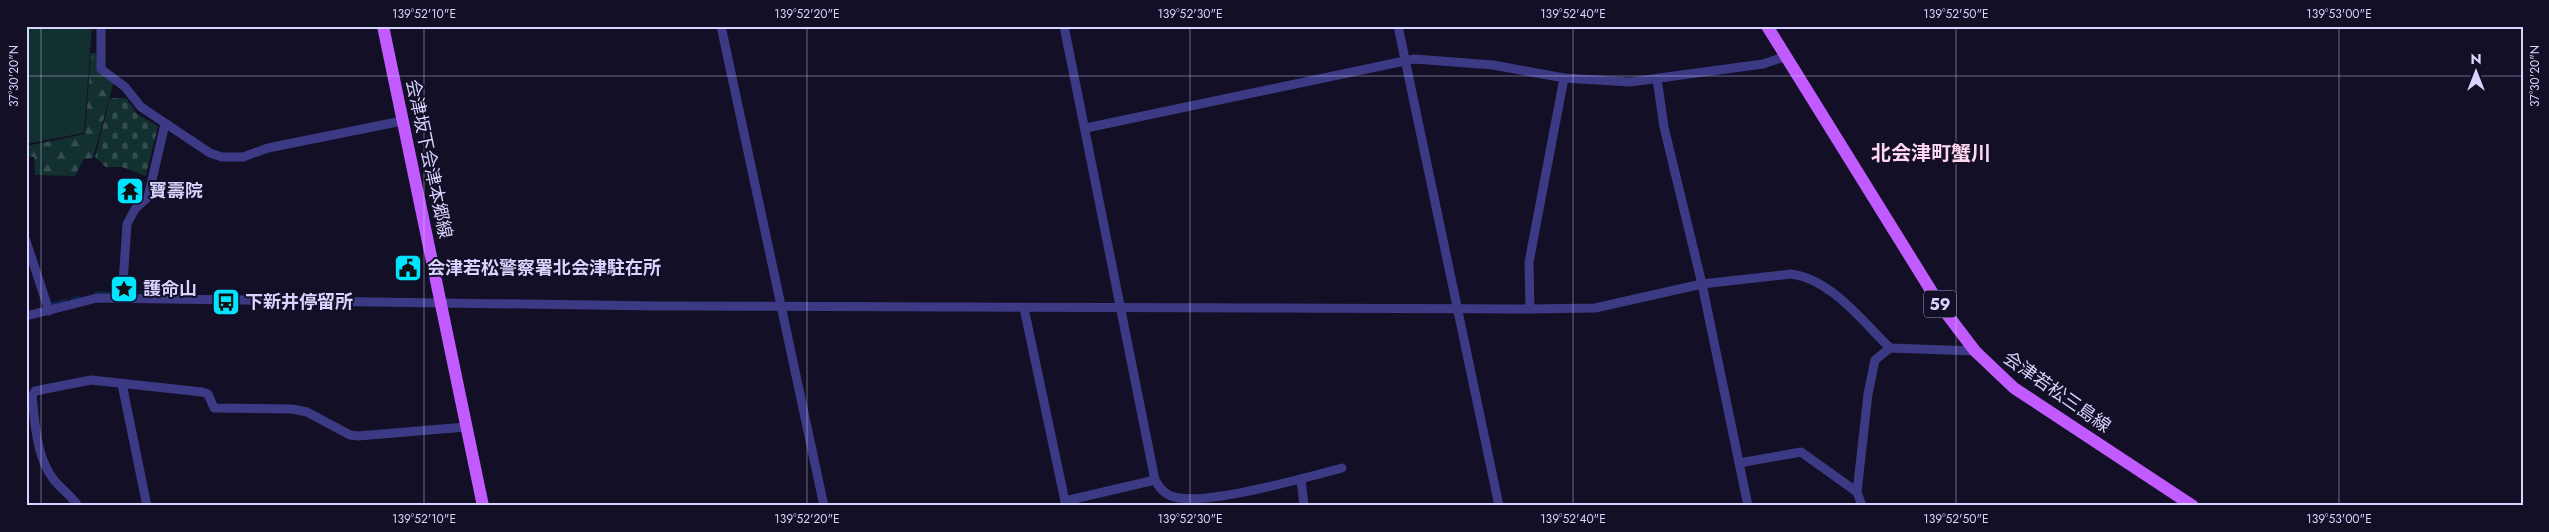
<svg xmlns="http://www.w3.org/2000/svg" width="2549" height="532" viewBox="0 0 2549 532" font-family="Jost,'Noto Sans JP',sans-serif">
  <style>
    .forest { fill: url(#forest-firs) }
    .cemetery { fill: url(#cemetery-stones) }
    .park { fill: #12302f }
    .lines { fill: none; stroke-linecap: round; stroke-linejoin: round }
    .stream { stroke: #0c2248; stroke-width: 3 }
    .minor { stroke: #3d3a85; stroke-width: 9 }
    .primary { stroke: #c25bff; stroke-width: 12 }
    .ticks { fill: none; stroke: #d9d4ff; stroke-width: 1; stroke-opacity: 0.45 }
    .labels { text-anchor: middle; stroke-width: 4; stroke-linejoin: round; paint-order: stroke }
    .shield { fill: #130f26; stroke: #9e99be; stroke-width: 1 }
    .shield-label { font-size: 16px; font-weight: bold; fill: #d9d4ff }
    .street-label { font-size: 18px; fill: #d9d4ff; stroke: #130f26 }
    .poi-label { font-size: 18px; font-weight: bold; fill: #d9d4ff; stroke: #130f26; text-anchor: start }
    .quarter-label { font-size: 20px; font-weight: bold; fill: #ffd6f0; stroke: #130f26 }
    .neatline { fill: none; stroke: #d9d4ff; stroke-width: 2 }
    .ticks-label { font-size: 12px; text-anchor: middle; fill: #d9d4ff }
  </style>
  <defs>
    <pattern id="forest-firs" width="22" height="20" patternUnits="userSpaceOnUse" patternTransform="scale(1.25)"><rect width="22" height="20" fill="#12302f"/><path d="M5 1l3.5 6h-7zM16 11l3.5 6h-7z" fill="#344d4e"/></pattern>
    <pattern id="cemetery-stones" width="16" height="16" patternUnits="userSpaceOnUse" patternTransform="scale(1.25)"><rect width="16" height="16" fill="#12302f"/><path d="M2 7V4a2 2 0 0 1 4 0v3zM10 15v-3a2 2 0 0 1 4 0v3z" fill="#344d4e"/></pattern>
  </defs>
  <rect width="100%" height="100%" fill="#130f26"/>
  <!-- forest -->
  <polygon class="forest" points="91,53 100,53 99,68 114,81 93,158 84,159 75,176 35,175 34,157 26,156 26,146 85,134"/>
  <!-- cemetery -->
  <polygon class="cemetery" points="110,98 126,98 137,114 158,126 146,176 122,167 106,167 95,157"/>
  <!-- park -->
  <polygon class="park" points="26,26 92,26 84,133 26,144"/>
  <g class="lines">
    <!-- stream -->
    <g class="stream">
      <polyline points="125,292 137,292"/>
      <polyline points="141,292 160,292"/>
      <polyline points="95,293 109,293"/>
      <polyline points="72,299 79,297"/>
      <polyline points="51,304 66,300"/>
    </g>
    <!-- minor -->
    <g class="minor">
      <polyline points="101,26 101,69 125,87 141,107 210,153 222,157 243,157 268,148 402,121"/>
      <polyline points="721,26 824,506"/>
      <path d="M1064,26L1155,480C1159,487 1163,493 1171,496C1201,508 1307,477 1342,468"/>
      <polyline points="1398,26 1499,506"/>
      <polyline points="1657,79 1664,127 1702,284 1748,506"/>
      <polyline points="1086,128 1414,59 1493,65 1564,78 1630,82 1763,64 1784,57"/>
      <polyline points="26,241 49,311"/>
      <polyline points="122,298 127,224 135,209 148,197 165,124"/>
      <polyline points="1024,308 1066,506"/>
      <polyline points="1530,309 1529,262 1564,78"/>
      <path d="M26,316L97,298L657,306L1530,309L1595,308L1702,284L1791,274C1831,279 1862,321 1890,348"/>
      <polyline points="122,384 147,506"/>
      <polyline points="1739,463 1801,452 1857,492 1862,506"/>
      <polyline points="1301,479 1304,506"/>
      <polyline points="1857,492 1868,394 1875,360 1890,348 1975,351"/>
      <polyline points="1065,501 1155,480"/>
      <path d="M78,506C71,495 61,489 54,480C36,457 35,423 32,396L35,391L91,380L202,392L208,394L214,408L292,409L307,412L350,435L358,436L466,427"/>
    </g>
    <!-- primary -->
    <g class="primary">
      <polyline points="383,26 483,506"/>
      <polyline points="1767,26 1940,305 1975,351 2014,388 2193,506"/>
    </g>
  </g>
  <!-- ticks -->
  <path class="ticks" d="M41,26V506M424,26V506M807,26V506M1190,26V506M1573,26V506M1956,26V506M2339,26V506M26,76H2523"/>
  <!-- icons -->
  <defs>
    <g id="temple-square" transform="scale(1.4375)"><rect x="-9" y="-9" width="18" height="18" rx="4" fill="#00e5ff" stroke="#130f26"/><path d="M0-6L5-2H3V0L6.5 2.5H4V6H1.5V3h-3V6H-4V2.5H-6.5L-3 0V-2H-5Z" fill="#111"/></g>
    <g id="civic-square" transform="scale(1.4375)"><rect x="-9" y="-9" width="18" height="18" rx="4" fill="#00e5ff" stroke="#130f26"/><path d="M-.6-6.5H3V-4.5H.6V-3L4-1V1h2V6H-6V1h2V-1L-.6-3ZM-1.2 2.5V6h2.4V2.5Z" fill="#111"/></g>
    <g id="sight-square" transform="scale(1.4375)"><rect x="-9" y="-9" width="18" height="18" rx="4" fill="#00e5ff" stroke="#130f26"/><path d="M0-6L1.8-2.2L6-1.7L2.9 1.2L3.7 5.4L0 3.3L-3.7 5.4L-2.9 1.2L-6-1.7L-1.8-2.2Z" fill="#111"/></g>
    <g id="bus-square" transform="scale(1.4375)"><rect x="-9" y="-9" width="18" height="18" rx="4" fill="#00e5ff" stroke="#130f26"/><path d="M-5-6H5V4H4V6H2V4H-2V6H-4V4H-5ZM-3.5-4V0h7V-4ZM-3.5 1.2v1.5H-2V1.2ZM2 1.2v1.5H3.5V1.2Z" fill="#111"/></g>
  </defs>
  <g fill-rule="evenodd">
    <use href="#temple-square" x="130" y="191"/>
    <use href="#civic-square" x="408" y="268"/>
    <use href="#sight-square" x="124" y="289"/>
    <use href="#bus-square" x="226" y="302"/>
  </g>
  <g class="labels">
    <!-- shield labels -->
    <rect class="shield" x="1924" y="290.5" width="32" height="27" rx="4"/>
    <g class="shield-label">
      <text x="1940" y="310">59</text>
    </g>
    <!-- street labels -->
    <g class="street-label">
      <text transform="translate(429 159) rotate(78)" y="6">会津坂下会津本郷線</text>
      <text transform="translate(2057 392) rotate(35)" y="6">会津若松三島線</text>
    </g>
    <!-- poi labels -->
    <g class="poi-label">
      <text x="149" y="197">寶壽院</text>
      <text x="427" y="274">会津若松警察署北会津駐在所</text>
      <text x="143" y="295">護命山</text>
      <text x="245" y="308">下新井停留所</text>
    </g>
    <!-- quarter labels -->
    <g class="quarter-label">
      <text x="1931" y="160">北会津町蟹川</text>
    </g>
  </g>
  <!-- border -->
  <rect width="2549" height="532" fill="none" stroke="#130f26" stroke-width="55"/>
  <!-- north arrow -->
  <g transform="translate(2476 72)" stroke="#130f26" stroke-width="4" paint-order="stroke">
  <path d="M0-4L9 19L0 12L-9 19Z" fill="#d9d4ff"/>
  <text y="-8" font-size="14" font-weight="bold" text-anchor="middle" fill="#d9d4ff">N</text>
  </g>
  <rect x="28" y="28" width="2494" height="476" class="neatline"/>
  <g class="ticks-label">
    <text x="424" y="18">139°52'10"E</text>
    <text x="807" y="18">139°52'20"E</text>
    <text x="1190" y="18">139°52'30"E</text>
    <text x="1573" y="18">139°52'40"E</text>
    <text x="1956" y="18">139°52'50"E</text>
    <text x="2339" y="18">139°53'00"E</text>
    <text transform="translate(14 76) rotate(-90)" y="4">37°30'20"N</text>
    <text transform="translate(2535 76) rotate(-90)" y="4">37°30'20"N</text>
    <text x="424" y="523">139°52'10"E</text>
    <text x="807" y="523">139°52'20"E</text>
    <text x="1190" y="523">139°52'30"E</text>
    <text x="1573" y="523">139°52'40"E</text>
    <text x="1956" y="523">139°52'50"E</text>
    <text x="2339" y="523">139°53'00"E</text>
  </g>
</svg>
